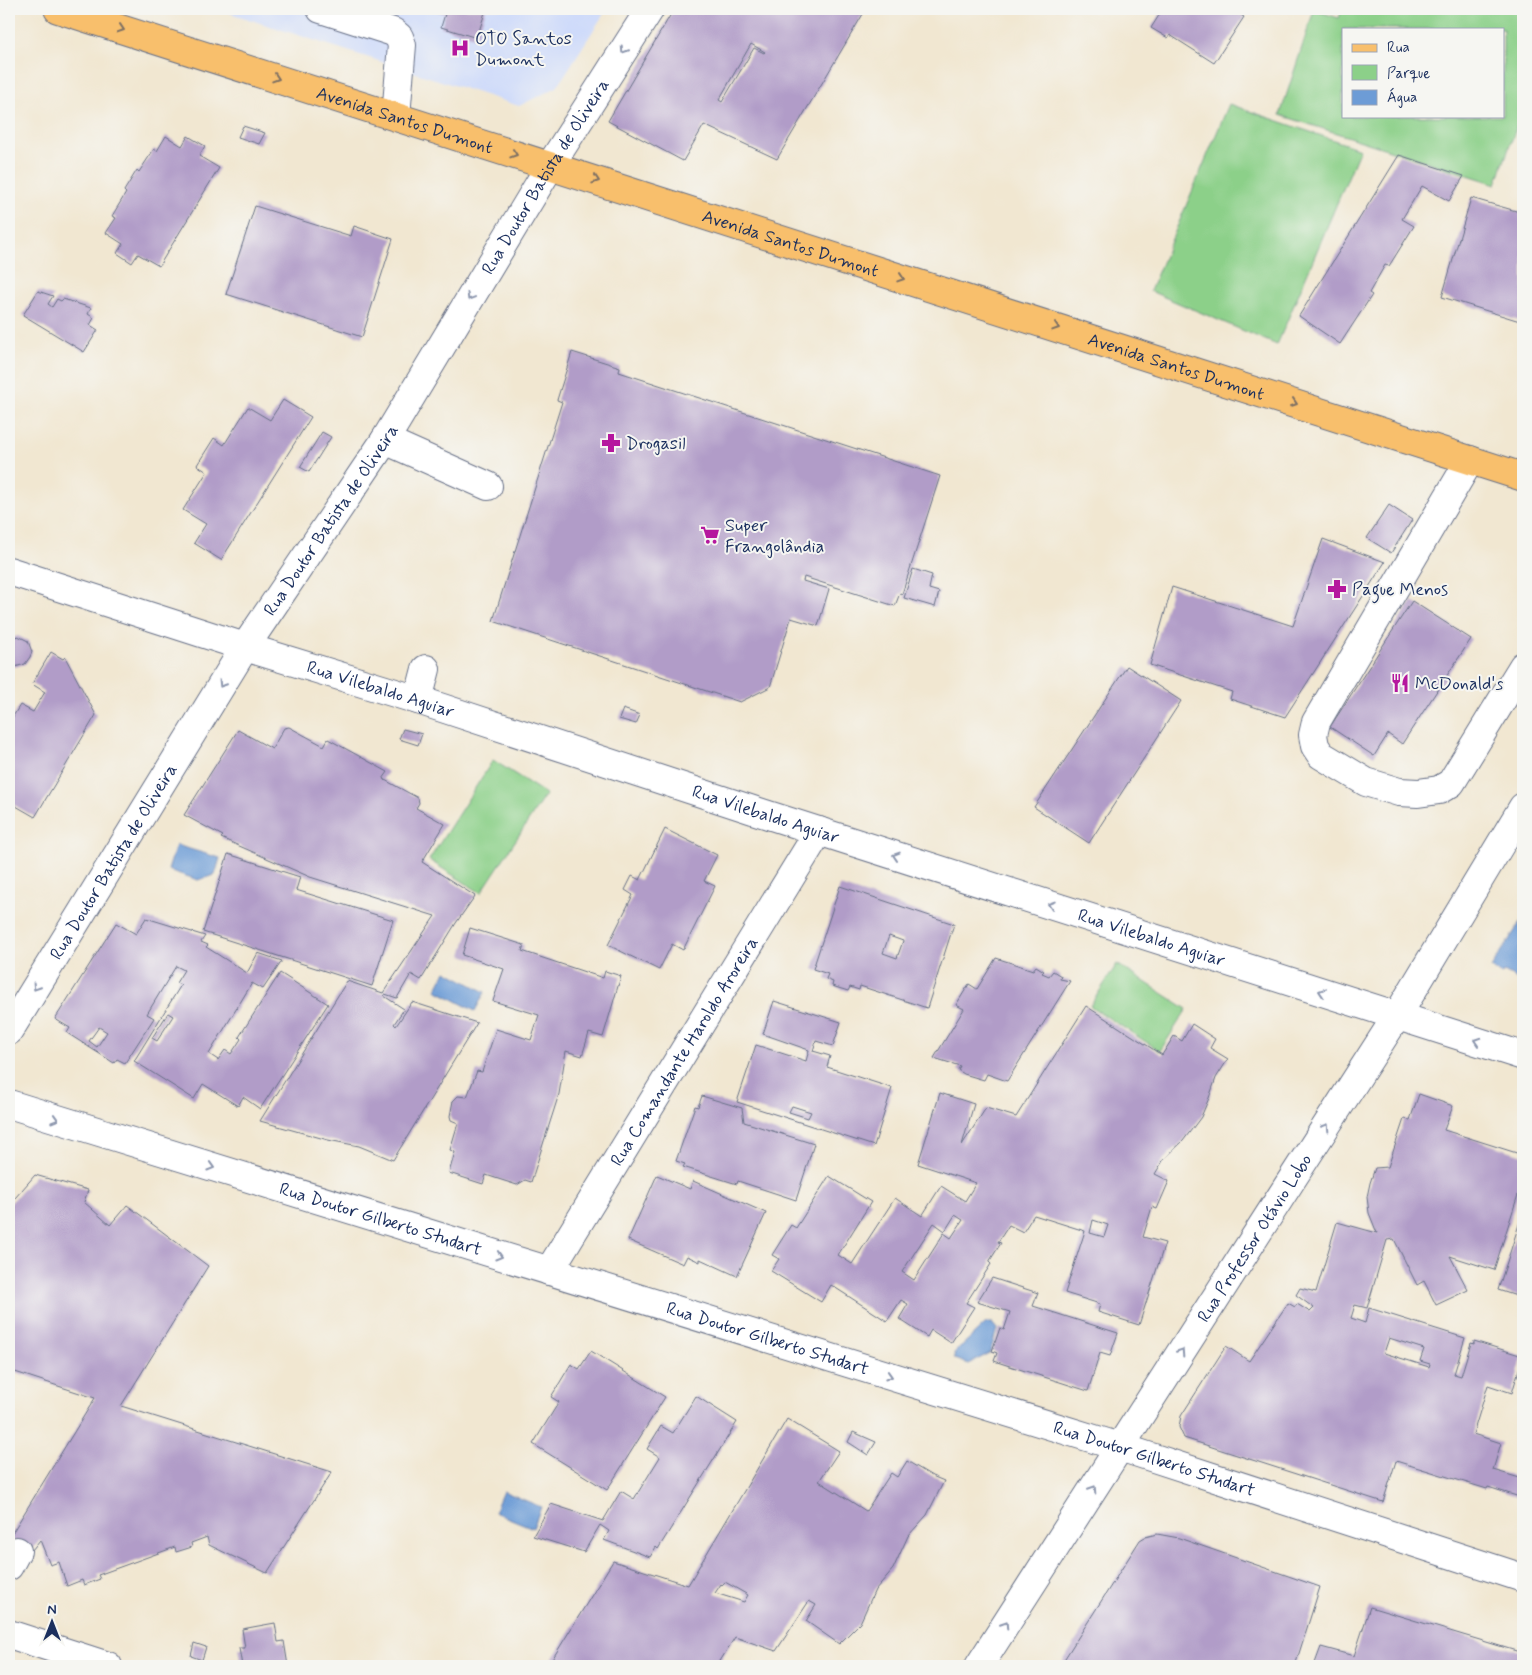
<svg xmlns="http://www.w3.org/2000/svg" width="1532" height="1675" viewBox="0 0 1532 1675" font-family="Mynerve,sans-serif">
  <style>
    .built { fill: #cedafa }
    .green { fill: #8cd089; stroke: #548074; fill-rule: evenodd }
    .water { fill: #6d9cd6; stroke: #44669a }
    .building { fill: #b19cc8; fill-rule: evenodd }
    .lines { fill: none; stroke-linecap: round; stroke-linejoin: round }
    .minor-casing { stroke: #666f86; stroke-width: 30 }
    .major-casing { stroke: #666f86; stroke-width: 30 }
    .minor { stroke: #fff; stroke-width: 28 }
    .major { stroke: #f8bf6c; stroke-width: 28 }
    .oneway { stroke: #7e7064 }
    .oneway2 { stroke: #8d97ae }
    .labels { text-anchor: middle; stroke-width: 4; stroke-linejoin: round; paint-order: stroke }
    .poi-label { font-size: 18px; fill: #1b2f5e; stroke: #f6f6f2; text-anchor: start }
    .street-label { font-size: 18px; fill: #1b2f5e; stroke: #f6f6f2 }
  </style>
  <rect width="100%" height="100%" fill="#f6f6f2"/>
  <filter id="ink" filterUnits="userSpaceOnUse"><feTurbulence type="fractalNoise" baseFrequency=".02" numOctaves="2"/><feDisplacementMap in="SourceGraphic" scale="10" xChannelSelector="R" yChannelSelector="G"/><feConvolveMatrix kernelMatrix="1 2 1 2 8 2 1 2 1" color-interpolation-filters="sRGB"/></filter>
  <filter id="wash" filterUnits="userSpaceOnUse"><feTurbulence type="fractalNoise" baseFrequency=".0096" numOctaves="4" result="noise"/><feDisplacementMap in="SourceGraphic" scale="20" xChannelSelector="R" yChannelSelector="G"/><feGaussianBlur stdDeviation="1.12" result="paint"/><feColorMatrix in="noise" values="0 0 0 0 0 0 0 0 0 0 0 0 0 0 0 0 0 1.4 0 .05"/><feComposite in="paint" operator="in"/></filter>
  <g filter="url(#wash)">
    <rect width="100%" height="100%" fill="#f1e7d1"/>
    <!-- built -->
    <polygon class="built" points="217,9 607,9 557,87 519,106"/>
    <!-- green -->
    <g class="green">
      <path d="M1342,9H1523V109L1496,184L1280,115L1314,10L1339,18ZM1343,29H1503V116H1343Z"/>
      <polygon points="1229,104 1360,149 1277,345 1150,291"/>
      <polygon points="493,760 546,794 481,893 429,860"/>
      <polygon points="1117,964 1187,1009 1160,1051 1090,1006"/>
    </g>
    <!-- water -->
    <g class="water">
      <polygon points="176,845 220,858 215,875 198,880 168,870"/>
      <polygon points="1523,918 1523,942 1519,949 1523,982 1504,972 1502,974 1491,968"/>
      <polygon points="446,971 485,992 475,1011 436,990"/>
      <polygon points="986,1323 992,1323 997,1329 990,1353 969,1364 955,1359 954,1353"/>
      <polygon points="503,1491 541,1507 533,1528 494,1512"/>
    </g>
    <g id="blocks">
      <!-- building -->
      <g class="building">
        <polygon points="431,9 486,9 477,38 441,27 445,14"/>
        <path d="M674,9H866L777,159L704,125L683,161L608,121ZM751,44L765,52L764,53L754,48L722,102L719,100Z"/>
        <polygon points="1163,9 1231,9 1244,17 1214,63 1170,35 1168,38 1151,28"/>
        <polygon points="243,126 265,133 259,144 238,137"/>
        <polygon points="166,136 182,146 188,136 205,146 199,156 219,168 159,266 138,254 132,263 117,253 123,244 106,233 116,218 112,216 126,193 124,191 137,170 139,172 154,149 157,151"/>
        <polygon points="1399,155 1464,176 1449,201 1422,186 1402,219 1414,226 1389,266 1385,265 1369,293 1372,295 1340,344 1299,316"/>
        <polygon points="1471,198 1523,213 1523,322 1442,297"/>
        <polygon points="255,206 351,236 354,226 393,239 362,337 226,294"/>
        <polygon points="38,291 53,296 48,304 52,307 57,299 61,301 63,299 91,308 88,314 94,318 90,325 98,330 84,352 23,315"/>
        <polygon points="572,352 620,367 619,372 940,476 902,594 900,593 895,606 804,577 803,581 829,589 818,626 791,618 770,687 740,702 493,621 562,402 557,400"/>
        <polygon points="283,400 311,417 221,560 194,543 206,524 183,510 207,472 197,465 214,438 224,445 248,407 270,420"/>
        <polygon points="322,432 331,437 309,472 300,467"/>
        <polygon points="1389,505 1412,520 1391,553 1367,538"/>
        <polygon points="1323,539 1385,562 1285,717 1230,699 1232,692 1150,665 1172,587 1293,626"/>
        <polygon points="913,569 932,575 929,589 939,592 935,607 904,598"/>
        <polygon points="1412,601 1471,639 1402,744 1388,734 1374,756 1330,727"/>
        <polygon points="18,636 28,641 32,652 30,657 25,664 15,667 9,664 9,639"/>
        <polygon points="51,652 63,659 65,657 96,715 35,817 9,802 9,752 10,750 9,748 9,723 20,705 33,712 45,692 32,684"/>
        <polygon points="1127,666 1181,701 1089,843 1034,807"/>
        <polygon points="623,709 640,715 636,724 619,719"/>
        <polygon points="289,727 324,746 328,739 388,772 383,779 418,798 419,803 416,808 445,824 422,862 475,896 456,923 421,980 411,974 397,998 385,994 384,996 404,1009 394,1024 396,1026 412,1002 477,1023 393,1160 359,1146 328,1140 260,1121 347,981 383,993 435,916 310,877 221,838 223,836 184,815 238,730 272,749 284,728"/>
        <polygon points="403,729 422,734 418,745 399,739"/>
        <polygon points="665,829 717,855 704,881 715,886 683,950 672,944 659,970 608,945 633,895 625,890 632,876 640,880"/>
        <polygon points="228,854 300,877 296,890 393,920 372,986 203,932"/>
        <path d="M840,886L954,924L927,1008L860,986L859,990L850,987L848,991L832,986L833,982L826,979L828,974L813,969ZM889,936L903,941L897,958L883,953Z"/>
        <path d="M146,918L205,936L201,942L208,945L206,947L247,973L258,953L282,961L263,989L252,983L209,1054L218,1060L225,1050L231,1054L241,1039L239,1037L280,973L328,1004L260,1109L243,1097L238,1106L203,1084L194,1099L134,1061L181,985L176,983L184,970L176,966L147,1014L154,1018L125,1063L117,1059L114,1063L67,1033L70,1028L55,1019L116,923L136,934ZM168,1013L173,1016L157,1041L152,1038ZM99,1027L107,1032L97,1047L89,1041Z"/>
        <polygon points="470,928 524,945 522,951 603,978 605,971 621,976 603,1037 589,1033 582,1056 566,1051 559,1094 531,1182 525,1180 517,1185 486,1175 483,1184 449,1173 455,1152 450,1150 458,1123 451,1120 450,1116 453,1101 458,1096 467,1097 477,1071 482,1072 496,1029 531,1040 539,1015 493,1001 504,969 462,955"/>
        <polygon points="1523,942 1523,972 1522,972 1519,949"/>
        <polygon points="996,958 1033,970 1036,966 1044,971 1042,973 1049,976 1053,971 1061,976 1060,979 1070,981 1007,1081 987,1074 984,1080 964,1074 958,1070 960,1066 934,1058 964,1009 956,1005 969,984 977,989"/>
        <path d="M774,1001L841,1022L833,1046L816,1041L813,1051L830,1056L827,1067L892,1088L874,1146L737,1102L756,1045L806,1061L809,1050L763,1034ZM792,1106L811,1112L808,1118L789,1112Z"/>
        <path d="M1086,1006L1162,1055L1174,1036L1182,1041L1192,1024L1215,1039L1210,1048L1228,1059L1216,1078L1209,1098L1201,1117L1183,1141L1164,1159L1155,1174L1169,1181L1157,1209L1152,1207L1143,1237L1165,1243L1139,1325L1098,1312L1100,1304L1065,1293L1085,1231L1034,1215L1023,1232L1009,1225L998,1242L1001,1243L989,1262L991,1264L966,1303L974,1307L951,1343L931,1330L927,1337L899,1319L908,1304L901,1300L887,1321L831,1285L821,1302L771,1271L779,1259L772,1255L791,1225L796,1228L829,1176L871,1202L838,1255L852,1264L895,1198L922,1216L941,1186L965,1201L976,1183L918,1164L940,1093L974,1104L962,1145L986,1108L1016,1117ZM955,1215L963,1220L951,1238L944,1233L914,1280L902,1272L934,1223L945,1231ZM1093,1220L1108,1225L1104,1237L1090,1233Z"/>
        <path d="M1419,1094L1453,1106L1444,1130L1523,1155V1179L1494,1270L1450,1256L1468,1290L1436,1305L1424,1281L1417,1285L1394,1239L1387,1240L1367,1308L1355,1305L1351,1318L1365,1323L1369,1308L1465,1338L1454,1374L1461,1376L1471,1343L1474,1344V1341L1523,1356L1512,1393L1488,1385L1473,1434L1501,1443L1493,1470L1523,1479V1498L1488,1487L1487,1489L1396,1461L1383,1502L1184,1438L1179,1427L1181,1416L1226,1346L1249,1361L1288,1303L1295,1307L1297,1304L1310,1312L1314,1308L1296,1295L1300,1288L1316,1292L1337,1222L1377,1233L1369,1213L1367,1197L1370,1183L1375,1168L1388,1167L1404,1119L1410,1120ZM1389,1338L1424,1349L1420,1361L1430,1364L1429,1367L1384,1353Z"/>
        <polygon points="702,1096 742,1108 744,1122 814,1144 796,1200 738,1181 737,1184 683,1167 685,1164 676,1161 695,1106 698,1107"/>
        <polygon points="35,1175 88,1190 84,1202 110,1225 127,1205 208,1266 121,1406 332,1472 267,1573 209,1545 207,1537 191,1543 192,1547 176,1552 175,1547 98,1575 100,1579 84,1585 82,1580 67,1586 59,1562 50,1565 40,1540 32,1550 9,1538 95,1398 9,1370 9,1205"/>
        <polygon points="657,1175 690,1189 693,1181 766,1213 737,1276 700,1259 700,1262 687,1256 683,1264 628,1240"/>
        <polygon points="1522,1215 1523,1216 1523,1298 1498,1290"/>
        <polygon points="992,1278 1038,1293 1033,1306 1118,1333 1110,1356 1100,1353 1088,1391 994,1361 997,1353 992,1351 1000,1328 1004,1330 1010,1312 977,1302"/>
        <polygon points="591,1351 665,1397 607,1490 533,1444 559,1402 551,1397 571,1364 579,1369"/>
        <polygon points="696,1396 737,1422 658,1549 656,1547 650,1557 604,1540 609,1531 600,1525 584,1552 533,1536 551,1504 603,1521 621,1491 634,1499 660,1457 647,1449 661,1426 673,1433"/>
        <path d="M787,1419L839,1451L819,1481L866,1511L891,1473L897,1477L907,1461L932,1476L944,1481L927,1515L908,1536L893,1569L875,1590L860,1623L839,1644L806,1621L816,1605L809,1601L776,1651L735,1637L717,1666H548L613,1561L688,1585ZM725,1582L748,1595L744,1602L715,1593L721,1584L722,1585Z"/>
        <polygon points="853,1432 876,1442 868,1455 848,1442"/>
        <polygon points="1157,1534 1179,1538 1320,1587 1295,1666 1060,1666 1140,1540 1145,1537"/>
        <polygon points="1370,1607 1523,1653 1523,1666 1314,1666 1321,1647 1354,1656"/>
        <polygon points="275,1623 278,1642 284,1641 288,1666 242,1666 239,1648 245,1648 242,1629"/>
        <polygon points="194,1643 206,1647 202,1660 191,1656"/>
      </g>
    </g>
  </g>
  <g filter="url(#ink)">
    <use href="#blocks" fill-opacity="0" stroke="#666f86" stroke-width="1"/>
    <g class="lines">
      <!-- minor casing -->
      <g class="minor-casing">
        <g id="minor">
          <polyline points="321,9 393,32 399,37 402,45 396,116"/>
          <polyline points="385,440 488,486"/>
          <polyline points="1470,460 1316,722 1313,735 1315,746 1321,755 1366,782 1399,792 1418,793 1439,790 1451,783 1523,666"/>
          <path id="s1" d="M9,571L245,647L418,700L762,813L1523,1056"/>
          <polyline points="418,700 426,669"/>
          <path id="s2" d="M9,1031L245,647L385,440L550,166L650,9"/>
          <path id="s3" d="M9,1104L1120,1447L1523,1578"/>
          <path id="s4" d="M549,1271L819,831"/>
          <polyline points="9,1566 17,1551"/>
          <polyline points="9,1634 108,1666"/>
          <path id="s5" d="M979,1666L1397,1016L1523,807"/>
        </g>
      </g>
      <!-- major casing -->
      <g class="major-casing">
        <g id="major">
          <path id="s6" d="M58,9L1523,477"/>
        </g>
      </g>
      <!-- minor -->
      <use href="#minor" class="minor"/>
      <!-- major -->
      <use href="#major" class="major"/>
    </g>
    <!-- one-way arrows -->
    <defs><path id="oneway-chevron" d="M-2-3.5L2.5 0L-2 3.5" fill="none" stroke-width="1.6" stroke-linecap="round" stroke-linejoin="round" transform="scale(1.25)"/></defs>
    <g class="oneway">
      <use href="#oneway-chevron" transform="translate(121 29) rotate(18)"/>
      <use href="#oneway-chevron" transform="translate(276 78) rotate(18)"/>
      <use href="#oneway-chevron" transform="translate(514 154) rotate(18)"/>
      <use href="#oneway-chevron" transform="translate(596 180) rotate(18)"/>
      <use href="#oneway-chevron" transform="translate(901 278) rotate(18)"/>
      <use href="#oneway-chevron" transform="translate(1056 327) rotate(18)"/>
      <use href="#oneway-chevron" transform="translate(1294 403) rotate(18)"/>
    </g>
    <g class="oneway2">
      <use href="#oneway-chevron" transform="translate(624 50) rotate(123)"/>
      <use href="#oneway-chevron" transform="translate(470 297) rotate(121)"/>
      <use href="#oneway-chevron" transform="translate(222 684) rotate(122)"/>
      <use href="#oneway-chevron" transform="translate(896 856) rotate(-162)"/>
      <use href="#oneway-chevron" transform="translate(1051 905) rotate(-162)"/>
      <use href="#oneway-chevron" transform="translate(36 987) rotate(122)"/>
      <use href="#oneway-chevron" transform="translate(1322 992) rotate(-162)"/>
      <use href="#oneway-chevron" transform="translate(1477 1041) rotate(-162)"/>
      <use href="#oneway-chevron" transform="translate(55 1119) rotate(17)"/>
      <use href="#oneway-chevron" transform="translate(1326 1127) rotate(-57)"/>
      <use href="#oneway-chevron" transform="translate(211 1167) rotate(17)"/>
      <use href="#oneway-chevron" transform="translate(499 1256) rotate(17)"/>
      <use href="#oneway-chevron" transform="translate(1181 1352) rotate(-57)"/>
      <use href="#oneway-chevron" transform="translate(889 1376) rotate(17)"/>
      <use href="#oneway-chevron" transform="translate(1093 1489) rotate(-57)"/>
      <use href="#oneway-chevron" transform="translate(1005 1625) rotate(-57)"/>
    </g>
  </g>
  <!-- icons -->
  <defs>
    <g id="hospital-bare" transform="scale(1.5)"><path d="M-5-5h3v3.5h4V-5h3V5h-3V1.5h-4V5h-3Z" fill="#b5179e" stroke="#f6f6f2" stroke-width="2.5" paint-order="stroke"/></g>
    <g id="pharmacy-bare" transform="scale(1.5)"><path d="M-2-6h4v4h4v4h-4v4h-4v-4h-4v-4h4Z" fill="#b5179e" stroke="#f6f6f2" stroke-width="2.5" paint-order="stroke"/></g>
    <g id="supermarket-bare" transform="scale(1.5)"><path d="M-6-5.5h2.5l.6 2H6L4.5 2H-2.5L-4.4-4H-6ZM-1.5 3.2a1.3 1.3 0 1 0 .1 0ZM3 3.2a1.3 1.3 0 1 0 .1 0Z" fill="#b5179e" stroke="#f6f6f2" stroke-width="2.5" paint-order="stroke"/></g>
    <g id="restaurant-bare" transform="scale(1.5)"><path d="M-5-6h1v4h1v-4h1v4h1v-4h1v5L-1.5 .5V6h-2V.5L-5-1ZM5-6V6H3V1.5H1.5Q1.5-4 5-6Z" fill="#b5179e" stroke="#f6f6f2" stroke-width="2.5" paint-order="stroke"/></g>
  </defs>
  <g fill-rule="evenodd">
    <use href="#hospital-bare" x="460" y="48"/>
    <use href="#pharmacy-bare" x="611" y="443"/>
    <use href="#supermarket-bare" x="710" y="535"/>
    <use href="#pharmacy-bare" x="1337" y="589"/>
    <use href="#restaurant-bare" x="1400" y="683"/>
  </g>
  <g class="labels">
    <!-- poi labels -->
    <g class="poi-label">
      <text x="475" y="44">OTO Santos<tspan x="475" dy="21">Dumont</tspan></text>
      <text x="626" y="449">Drogasil</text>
      <text x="725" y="531">Super<tspan x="725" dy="21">Frangolândia</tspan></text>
      <text x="1352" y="595">Pague Menos</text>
      <text x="1415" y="689">McDonald's</text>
    </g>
    <!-- street labels -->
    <g class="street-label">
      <text dy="6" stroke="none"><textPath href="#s6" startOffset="364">Avenida Santos Dumont</textPath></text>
      <text dy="6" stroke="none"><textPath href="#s2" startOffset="1009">Rua Doutor Batista de Oliveira</textPath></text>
      <text dy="6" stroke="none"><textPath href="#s6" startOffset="769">Avenida Santos Dumont</textPath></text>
      <text dy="6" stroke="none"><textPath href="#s6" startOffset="1174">Avenida Santos Dumont</textPath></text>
      <text dy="6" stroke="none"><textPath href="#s2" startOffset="604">Rua Doutor Batista de Oliveira</textPath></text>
      <text dy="6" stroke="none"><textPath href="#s1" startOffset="390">Rua Vilebaldo Aguiar</textPath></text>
      <text dy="6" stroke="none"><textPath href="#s1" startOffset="795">Rua Vilebaldo Aguiar</textPath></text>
      <text dy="6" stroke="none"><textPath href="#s2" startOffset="199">Rua Doutor Batista de Oliveira</textPath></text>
      <text dy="6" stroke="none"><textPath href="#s1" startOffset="1200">Rua Vilebaldo Aguiar</textPath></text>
      <text dy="6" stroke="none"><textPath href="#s4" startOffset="258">Rua Comandante Haroldo Aroreira</textPath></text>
      <text dy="6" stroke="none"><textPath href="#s3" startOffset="389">Rua Doutor Gilberto Studart</textPath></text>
      <text dy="6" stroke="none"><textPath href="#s5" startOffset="509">Rua Professor Otávio Lobo</textPath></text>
      <text dy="6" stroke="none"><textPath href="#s3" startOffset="794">Rua Doutor Gilberto Studart</textPath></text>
      <text dy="6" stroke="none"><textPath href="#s3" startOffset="1199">Rua Doutor Gilberto Studart</textPath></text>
    </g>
  </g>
  <!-- margin -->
  <rect width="1532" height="1675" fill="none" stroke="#f6f6f2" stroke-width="30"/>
  <!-- legend -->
  <rect x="1342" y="28" width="162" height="90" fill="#f6f6f2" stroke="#9ea6b7"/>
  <rect x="1352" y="44" width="25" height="8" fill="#f8bf6c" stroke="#9ea6b7"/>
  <text x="1387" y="52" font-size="15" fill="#1b2f5e">Rua</text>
  <rect x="1352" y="65" width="25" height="15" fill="#8cd089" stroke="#9ea6b7"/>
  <text x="1387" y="78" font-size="15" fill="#1b2f5e">Parque</text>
  <rect x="1352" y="90" width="25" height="15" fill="#6d9cd6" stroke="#9ea6b7"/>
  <text x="1387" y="102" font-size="15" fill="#1b2f5e">Água</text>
  <!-- north arrow -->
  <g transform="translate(52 1622)" stroke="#f6f6f2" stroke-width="4" paint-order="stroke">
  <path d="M0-4L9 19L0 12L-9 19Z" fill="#1b2f5e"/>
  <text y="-8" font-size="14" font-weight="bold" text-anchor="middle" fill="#1b2f5e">N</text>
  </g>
</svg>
